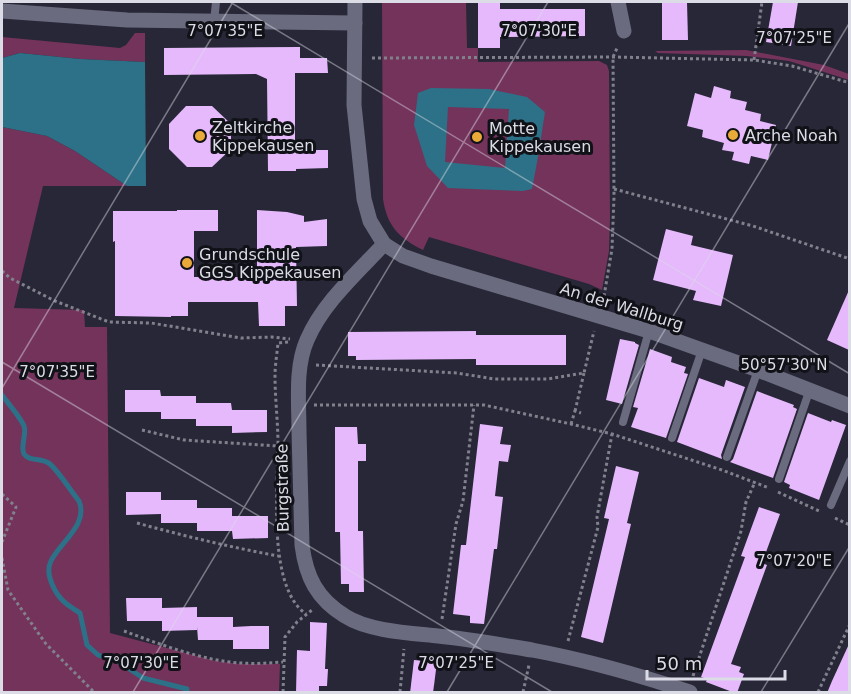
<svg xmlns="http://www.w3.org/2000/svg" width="851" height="694" viewBox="0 0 851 694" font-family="'DejaVu Sans',sans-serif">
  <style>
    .green { fill: #74335b }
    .water { fill: #2c7187; fill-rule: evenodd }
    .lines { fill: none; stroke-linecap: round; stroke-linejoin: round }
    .stream { stroke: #2c7187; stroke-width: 5 }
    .building { fill: #e5b9fb }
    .path { stroke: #81818e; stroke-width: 3; stroke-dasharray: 3 3; stroke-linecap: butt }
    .service { stroke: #6a6b7e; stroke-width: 8 }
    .minor { stroke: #6a6b7e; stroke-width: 15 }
    .ticks { fill: none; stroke: #dcdce7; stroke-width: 1.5; stroke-opacity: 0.45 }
    .poi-dot { fill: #eaaa39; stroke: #111118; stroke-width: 2 }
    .labels { text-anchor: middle; stroke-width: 6; stroke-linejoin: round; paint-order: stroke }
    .poi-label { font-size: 16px; fill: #dcdce7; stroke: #111118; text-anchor: start }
    .street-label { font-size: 16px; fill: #dcdce7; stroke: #111118 }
    .ticks-label { font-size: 15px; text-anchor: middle; fill: #dcdce7; stroke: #111118; stroke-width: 6; stroke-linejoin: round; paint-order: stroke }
  </style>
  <rect width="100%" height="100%" fill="#272737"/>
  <!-- green -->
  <g class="green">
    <path d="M382,2H466L467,48H478V62L599,61L607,65L609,71L610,218L609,251L602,290L589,284L429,237L423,250C399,238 387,226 383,199Z"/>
    <polygon points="135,33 145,33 145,62 80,59 20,53 2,58 2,37 120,48 126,45"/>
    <polygon points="746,50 824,65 849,74 849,80 789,61 747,56 658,53 655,51"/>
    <polygon points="2,127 47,136 75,151 127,186 43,186 14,308 84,310 85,327 107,327 110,633 216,661 240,664 280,664 279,692 2,692"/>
  </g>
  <!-- water -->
  <g class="water">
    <polygon points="20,53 80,59 145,62 146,186 127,186 75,151 47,136 2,127 2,58"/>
    <path d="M431,88L489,89L527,97L545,112L538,157L532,189L523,191L448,188L427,166L414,125L418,93ZM448,107L509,109L505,168L445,162Z"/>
  </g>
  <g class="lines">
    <!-- stream -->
    <path class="stream" d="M2,395C7,402 21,418 24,426C27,434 20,447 24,454C29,462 42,457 50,464C60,473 70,490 79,501C89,525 59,543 51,561C47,569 49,577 52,584C58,599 67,605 80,613L87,645L98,655L119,662L143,678L187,689V692"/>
  </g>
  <!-- building -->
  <g class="building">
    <polygon points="478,2 500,2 500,9 585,9 585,36 500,37 500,48 478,48"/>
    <polygon points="662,2 687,2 688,40 662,40"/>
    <polygon points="773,2 798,2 791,46 766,42"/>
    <polygon points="300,47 300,58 327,58 328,73 295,73 295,150 328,150 328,168 296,169 296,171 268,171 267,79 256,74 164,75 164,48"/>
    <polygon points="714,86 731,91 730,98 747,102 745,110 761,114 760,121 776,125 768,160 751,156 749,164 732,160 734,152 722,150 724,143 702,137 703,130 687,126 695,93 711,98"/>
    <polygon points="186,106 212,106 231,124 231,149 212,167 187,167 169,149 169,124"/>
    <polygon points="177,210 218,210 218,231 194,231 194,277 257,277 257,210 287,212 304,216 304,222 327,219 327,246 296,247 297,306 285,306 285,326 259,326 258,302 188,302 188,316 171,316 171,317 115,316 115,241 113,242 113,211 177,211"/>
    <polygon points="666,229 693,236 691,245 733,255 721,306 693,300 696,291 653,280"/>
    <polygon points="849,290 849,350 827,340"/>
    <polygon points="476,331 476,335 566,335 566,365 476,365 476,359 356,360 356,356 348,356 348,332"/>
    <polygon points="620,339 635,342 635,343 639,345 622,404 606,400"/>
    <polygon points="650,349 672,357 671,362 686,367 684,373 688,374 666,438 631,427 638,408 633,407"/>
    <polygon points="699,378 724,387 726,380 745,387 721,455 722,459 677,442"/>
    <polygon points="125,390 160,390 161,396 196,396 196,403 231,403 232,410 267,410 267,432 232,433 232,426 196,426 196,419 161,419 161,412 125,412"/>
    <polygon points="757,391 794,405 793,407 797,409 773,478 730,462 733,459"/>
    <polygon points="808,413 831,422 832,420 846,425 819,500 789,488 790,485 784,482"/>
    <polygon points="480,424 503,427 500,444 511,445 508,462 499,461 495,496 503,497 497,549 494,549 484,624 470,623 470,616 453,614 461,545 466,545"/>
    <polygon points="335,427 357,427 358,444 366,444 366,461 358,461 358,531 363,531 364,592 349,592 349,584 341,584 340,532 335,532"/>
    <polygon points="616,466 639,472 627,523 631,524 603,643 581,637 609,519 604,518"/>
    <polygon points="126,492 161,492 161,500 197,500 197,508 232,508 232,516 268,516 268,538 233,539 232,531 197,531 197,523 161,523 161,514 126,515"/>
    <polygon points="759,507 780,514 762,563 767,565 731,664 741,667 739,672 744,674 737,693 735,693 706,682 707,679 701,677 745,557 741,556"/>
    <polygon points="126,598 162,598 162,608 197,607 197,617 233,617 233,640 198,640 197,627 197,630 162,631 162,621 127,621"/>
    <polygon points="310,622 327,623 325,669 328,669 327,686 319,686 319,693 296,693 297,650 310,651"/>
    <polygon points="251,626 269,626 269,649 233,649 233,627"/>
    <polygon points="849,644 849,693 827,693 832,681"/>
    <polygon points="414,660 437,662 433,693 410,693"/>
  </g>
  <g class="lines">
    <!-- path -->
    <g class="path">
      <polyline points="372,58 613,57 754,60 792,66 850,83"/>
      <polyline points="754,60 762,2"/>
      <polyline points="614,189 753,226 850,259"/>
      <polyline points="2,271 10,278 55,301 109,322 151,323 241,338 272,337 290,339"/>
      <polyline points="603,302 612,249 614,197 613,57 618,46"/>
      <path d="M288,342L278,343C277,354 275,365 275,376C275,399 278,422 278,445C278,488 267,587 306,614"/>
      <polyline points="316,365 457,373 494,379 548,379 584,373 594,331"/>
      <polyline points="314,405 484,405 571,424 612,434 722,470 769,488"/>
      <polyline points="575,411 584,373"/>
      <polyline points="571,424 575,411 581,413"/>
      <polyline points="142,430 184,440 278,446"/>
      <polyline points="778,492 821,512"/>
      <polyline points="2,494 16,507 2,542"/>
      <polyline points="835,518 850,525"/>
      <path d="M137,523C184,536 230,547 278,556"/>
      <polyline points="2,558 8,590 46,644 94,692"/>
      <polyline points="442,619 456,524 463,501 474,405"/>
      <path d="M124,631C159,644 204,661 241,663C255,664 269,663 283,662"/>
      <polyline points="568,641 598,527 597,517 612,434"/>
      <polyline points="693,676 741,531 746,502 755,482"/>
      <polyline points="283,692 285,637 297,622 312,610"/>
      <polyline points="400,692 404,649"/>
      <polyline points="523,692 529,665"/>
      <polyline points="818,692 850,624"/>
    </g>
    <!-- service -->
    <g class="service">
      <polyline points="214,22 216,2"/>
      <polyline points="623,422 649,331"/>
      <polyline points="672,438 702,350"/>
      <polyline points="727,457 758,370"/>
      <polyline points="779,479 810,389"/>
      <polyline points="831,505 850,461"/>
    </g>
    <!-- minor -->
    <g class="minor">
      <path d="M355,2L354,105L364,199L370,221L384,244C356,274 323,303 307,340C295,367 299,402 299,431C300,469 301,507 302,545C306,577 317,599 345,616C368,631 410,633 438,636C469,639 501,645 532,650C586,660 639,675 690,692"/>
      <polyline points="618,2 624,31"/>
      <polyline points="2,11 127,20 355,23"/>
      <polyline points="384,244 403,256 431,266 649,331 758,370 850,406"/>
    </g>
  </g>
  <!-- ticks -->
  <path class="ticks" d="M230,2L850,374M2,362L552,692M2,388L233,2M133,692L548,2M447,692L850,22M761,692L850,546"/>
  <!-- markers -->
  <g class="poi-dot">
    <circle cx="733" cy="135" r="6"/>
    <circle cx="200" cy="136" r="6"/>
    <circle cx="477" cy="137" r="6"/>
    <circle cx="187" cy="263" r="6"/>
  </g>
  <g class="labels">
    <!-- poi labels -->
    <g class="poi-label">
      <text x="212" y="133">Zeltkirche<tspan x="212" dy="18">Kippekausen</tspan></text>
      <text x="489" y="134">Motte<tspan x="489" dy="18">Kippekausen</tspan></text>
      <text x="745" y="141">Arche Noah</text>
      <text x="199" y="260">Grundschule<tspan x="199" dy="18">GGS Kippekausen</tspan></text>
    </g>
    <!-- street labels -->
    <g class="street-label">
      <text transform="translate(622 306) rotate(17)" y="6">An der Wallburg</text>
      <text transform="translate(282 488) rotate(-91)" y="6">Burgstraße</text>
    </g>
  </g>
  <g class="ticks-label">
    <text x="225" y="36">7°07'35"E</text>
    <text x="539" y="36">7°07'30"E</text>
    <text x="794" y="43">7°07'25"E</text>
    <text x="784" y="370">50°57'30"N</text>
    <text x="57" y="377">7°07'35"E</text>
    <text x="794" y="566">7°07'20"E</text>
    <text x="141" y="668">7°07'30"E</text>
    <text x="456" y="668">7°07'25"E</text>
  </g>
  <!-- border -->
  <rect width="851" height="694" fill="none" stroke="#dcdce7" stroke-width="6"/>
  <!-- scale -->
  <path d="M647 670v9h138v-9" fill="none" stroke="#dcdce7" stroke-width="3"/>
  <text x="656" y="670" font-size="18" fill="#dcdce7" stroke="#111118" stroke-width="4.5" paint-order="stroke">50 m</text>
</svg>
